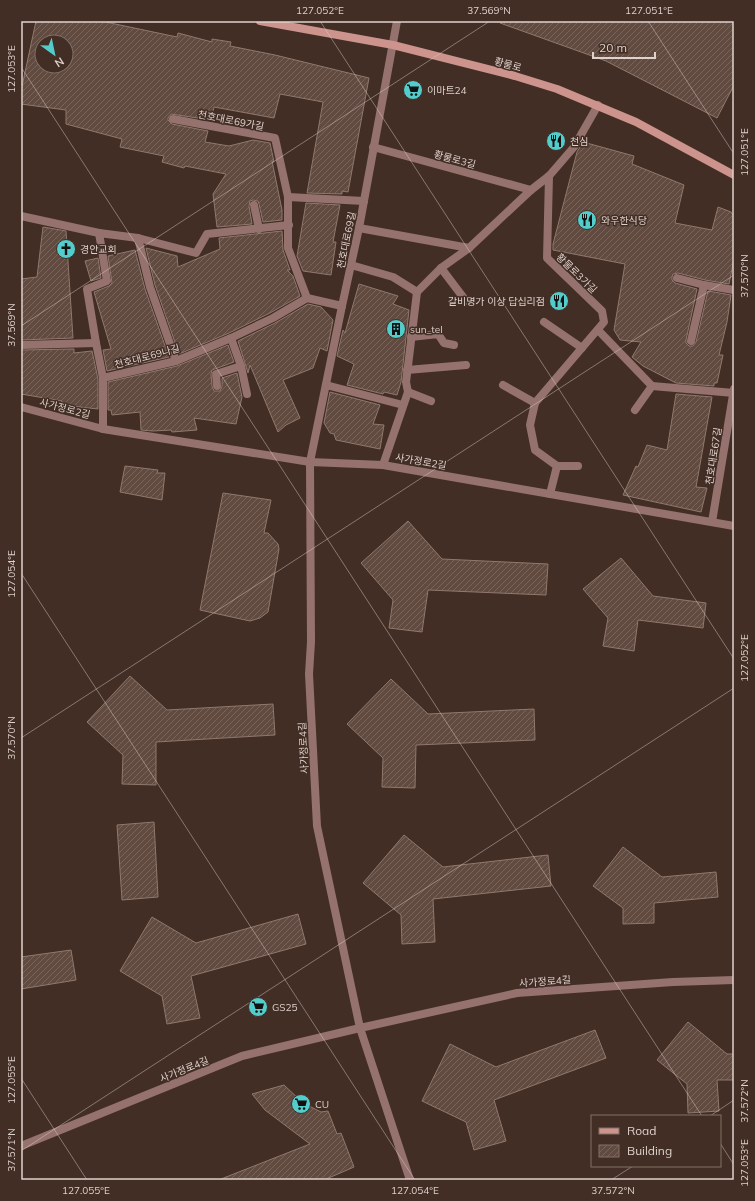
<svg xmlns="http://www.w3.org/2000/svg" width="755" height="1201" viewBox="0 0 755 1201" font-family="Mulish,'Noto Sans KR',sans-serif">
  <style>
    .building { fill: url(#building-hatch); stroke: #90786d; fill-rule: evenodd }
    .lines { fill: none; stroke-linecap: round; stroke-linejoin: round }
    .street { stroke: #95726d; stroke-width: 8 }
    .secondary { stroke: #cc948c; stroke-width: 8 }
    .ticks { fill: none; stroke: #dfd2cc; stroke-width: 1; stroke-opacity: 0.45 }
    .labels { text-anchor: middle; stroke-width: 3; stroke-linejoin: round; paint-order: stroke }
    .street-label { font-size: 10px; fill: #dfd2cc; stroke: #422e25 }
    .poi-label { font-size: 10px; fill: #dfd2cc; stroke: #422e25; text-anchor: start }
    .neatline { fill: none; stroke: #dfd2cc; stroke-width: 1.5 }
    .ticks-label { font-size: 10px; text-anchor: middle; fill: #dfd2cc }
  </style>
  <defs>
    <pattern id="building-hatch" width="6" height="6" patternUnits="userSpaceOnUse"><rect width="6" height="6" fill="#614b41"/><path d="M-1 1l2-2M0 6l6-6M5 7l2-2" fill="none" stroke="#77645b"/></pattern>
  </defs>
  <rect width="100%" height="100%" fill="#422e25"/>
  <!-- building -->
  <g class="building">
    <path d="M36,21H101L177,37L178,33L212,42V39L231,42L230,46L275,55L369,78L348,192L342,191V194L307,193L323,102L280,94L274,118L214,107L211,120L171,114L168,118V120L172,124L208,131L205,142L229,146L253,140L270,143L274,162L272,161L282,210V220L263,222L259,204L258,201L253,200L250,201L249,206L252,224L217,227L213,194L226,174L185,166L184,168L162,162L164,156L120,147L122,139L66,124V110L21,104V91ZM42,42H66V66H42Z"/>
    <polygon points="501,21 734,21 734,85 717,118 606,61 500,23"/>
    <polygon points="583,142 634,156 632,164 684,185 675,223 712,230 718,207 731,212 734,217 734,259 729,284 705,280 678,273 673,274 672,277 672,280 675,283 697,289 686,340 686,343 689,346 693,346 696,342 708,291 731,295 727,322 719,355 723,355 717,383 714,383 714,386 676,383 643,366 632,357 641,342 620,340 614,330 625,264 553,250 553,244 577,152"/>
    <polygon points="306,203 340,205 333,242 336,242 331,275 303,271 297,256"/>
    <polygon points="43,227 66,231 73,338 21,340 21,279 37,277"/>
    <polygon points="282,231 283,250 290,270 287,270 293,276 300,296 270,313 229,333 179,354 155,285 146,248 177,256 178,267 220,249 219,238"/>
    <polygon points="135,250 145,289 169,357 107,371 103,350 111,349 94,292 109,286 112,283 108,256"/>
    <polygon points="98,258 101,278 91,281 85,261"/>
    <polygon points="359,284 398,296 393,304 409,310 401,382 397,395 384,392 383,394 347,385 354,364 337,356 343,330 345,333"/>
    <polygon points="308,304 321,307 333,320 327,351 320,348 313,368 283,380 300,418 286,425 278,432 250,365 248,373 238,341 275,323"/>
    <polygon points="228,345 234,362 212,370 211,374 212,386 214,391 220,391 222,386 222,378 237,373 242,397 236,424 194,418 197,430 172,432 171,430 153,431 141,430 140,412 112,415 111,410 108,410 108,382 177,366"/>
    <polygon points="74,349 74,353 92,351 98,379 98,409 61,405 62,401 21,394 21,350"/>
    <polygon points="330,392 380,405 373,424 384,425 380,449 336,440 334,434 330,433 324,423"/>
    <polygon points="676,394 712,397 696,487 707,488 701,512 623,495 636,466 638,467 647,445 667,450"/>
    <polygon points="125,466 158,470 157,473 165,473 162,500 120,492"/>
    <polygon points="223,493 271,500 264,533 268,533 278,544 279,549 268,612 260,618 250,621 200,610"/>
    <polygon points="408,521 442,559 548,564 546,595 428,590 422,632 389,628 393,600 361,563"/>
    <polygon points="621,558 653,596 706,603 703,628 638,620 634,651 603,646 608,618 583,589"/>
    <polygon points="130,676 167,710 273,704 275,735 156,742 156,785 122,784 123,755 87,722"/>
    <polygon points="391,679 428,714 534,709 535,740 416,745 415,788 382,787 383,758 347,724"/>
    <polygon points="154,822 158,897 122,900 117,825"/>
    <polygon points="404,835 443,867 548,855 551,886 433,899 435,942 402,944 401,915 363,883"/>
    <polygon points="623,847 662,877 716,872 718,897 654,903 654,923 623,924 623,908 593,886"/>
    <polygon points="298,914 306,944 191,976 200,1018 167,1024 162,996 120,971 152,917 196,943"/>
    <polygon points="71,950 76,980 21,989 21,957"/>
    <polygon points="688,1022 727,1054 734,1054 734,1080 717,1080 719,1111 688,1113 687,1084 657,1060"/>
    <polygon points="595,1030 606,1058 494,1100 506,1141 474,1150 466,1122 422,1101 450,1044 496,1067"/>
    <polygon points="284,1085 303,1103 321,1112 328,1111 337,1134 341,1133 354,1167 324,1180 221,1180 221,1179 310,1144 265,1110 252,1094"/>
  </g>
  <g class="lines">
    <!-- street -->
    <g class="street">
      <polyline points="397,21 359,228 342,306 310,462 311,642 309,674 317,826 360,1028 410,1180"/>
      <polyline points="173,119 275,138 288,197"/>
      <polyline points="373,147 531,190"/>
      <polyline points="549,176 547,258 602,311 604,322 535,403 530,425 535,450 557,466 550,494"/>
      <polyline points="254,205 259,229"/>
      <polyline points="21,216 99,233 138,238 196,253 207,234 289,225"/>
      <polyline points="359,228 469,248"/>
      <polyline points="99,233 107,281 87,289 96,343 103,378 103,429"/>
      <polyline points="138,238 150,287 176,361"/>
      <polyline points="351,265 393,277 417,292"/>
      <polyline points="441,268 466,301"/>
      <polyline points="677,278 704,285 734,290"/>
      <polyline points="307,298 288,248 288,197 364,201"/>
      <polyline points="544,322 582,348"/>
      <polyline points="598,330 652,386"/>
      <polyline points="411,337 438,334 444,343 454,345"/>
      <polyline points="231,338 241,366 247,394"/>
      <polyline points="691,341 704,285"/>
      <polyline points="21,345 96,343"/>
      <polyline points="407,370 466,365"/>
      <polyline points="103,378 176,361 231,338 273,318 307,298 342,306"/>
      <polyline points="326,385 403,405"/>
      <polyline points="503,385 535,403"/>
      <polyline points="217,386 216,374 241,366"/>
      <polyline points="408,392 431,401"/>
      <polyline points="21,407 103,429 310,462 383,465 734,526"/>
      <polyline points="635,410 652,386 734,393"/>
      <polyline points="383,465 408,392 406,382 417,292 441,268 469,248 531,190 549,176 574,147 598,105"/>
      <polyline points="557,466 578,466"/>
      <polyline points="712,522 734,389"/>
      <polyline points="21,1146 242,1056 360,1028 517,993 673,982 734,980"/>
    </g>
    <!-- secondary -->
    <polyline class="secondary" points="260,21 393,45 515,76 557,89 636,122 734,175"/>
  </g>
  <!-- ticks -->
  <path class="ticks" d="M320,21L734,659M648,21L734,154M21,67L702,1116M21,326L490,21M21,573L415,1180M21,738L734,275M21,1078L87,1180M710,1116L734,1100M720,1143L734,1165M21,1151L734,688M611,1180L633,1166"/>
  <!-- icons -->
  <defs>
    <g id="supermarket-disc" transform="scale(1)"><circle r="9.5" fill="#53cdcb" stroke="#422e25"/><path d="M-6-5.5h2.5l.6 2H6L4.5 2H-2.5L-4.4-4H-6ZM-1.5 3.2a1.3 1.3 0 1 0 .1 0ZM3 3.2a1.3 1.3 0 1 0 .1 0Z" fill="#111"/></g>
    <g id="restaurant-disc" transform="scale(1)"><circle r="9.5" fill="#53cdcb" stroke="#422e25"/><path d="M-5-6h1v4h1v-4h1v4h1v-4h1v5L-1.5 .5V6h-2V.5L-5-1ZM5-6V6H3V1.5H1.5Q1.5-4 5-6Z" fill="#111"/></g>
    <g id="church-disc" transform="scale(1)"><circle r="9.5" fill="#53cdcb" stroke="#422e25"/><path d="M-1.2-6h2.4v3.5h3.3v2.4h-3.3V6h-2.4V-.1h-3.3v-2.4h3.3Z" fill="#111"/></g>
    <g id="building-disc" transform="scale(1)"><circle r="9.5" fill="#53cdcb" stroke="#422e25"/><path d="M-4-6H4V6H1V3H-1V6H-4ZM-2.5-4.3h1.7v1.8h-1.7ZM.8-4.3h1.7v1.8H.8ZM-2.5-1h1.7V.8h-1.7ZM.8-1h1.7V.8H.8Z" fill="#111"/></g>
  </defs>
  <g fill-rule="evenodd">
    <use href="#supermarket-disc" x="413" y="90"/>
    <use href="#restaurant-disc" x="556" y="141"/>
    <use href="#restaurant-disc" x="587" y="220"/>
    <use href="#church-disc" x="66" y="249"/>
    <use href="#restaurant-disc" x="559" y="301"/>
    <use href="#building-disc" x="396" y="329"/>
    <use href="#supermarket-disc" x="258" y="1007"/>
    <use href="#supermarket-disc" x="301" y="1104"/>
  </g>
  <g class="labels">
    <!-- street labels -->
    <g class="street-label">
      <text transform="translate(508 64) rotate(15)" y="4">황물로</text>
      <text transform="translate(231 120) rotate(11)" y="4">천호대로69가길</text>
      <text transform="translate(455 159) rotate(15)" y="4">황물로3길</text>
      <text transform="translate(346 240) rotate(-78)" y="4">천호대로69길</text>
      <text transform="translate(577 273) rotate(44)" y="4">황물로3가길</text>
      <text transform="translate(147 356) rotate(-15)" y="4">천호대로69나길</text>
      <text transform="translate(65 408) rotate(15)" y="4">사가정로2길</text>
      <text transform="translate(713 456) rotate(-81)" y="4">천호대로67길</text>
      <text transform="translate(421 461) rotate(10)" y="4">사가정로2길</text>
      <text transform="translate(303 748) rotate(-93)" y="4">사가정로4길</text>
      <text transform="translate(545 981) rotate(-4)" y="4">사가정로4길</text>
      <text transform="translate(184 1069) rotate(-22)" y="4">사가정로4길</text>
    </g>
    <!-- poi labels -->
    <g class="poi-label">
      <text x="427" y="94">이마트24</text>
      <text x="570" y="145">천심</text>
      <text x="601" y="224">와우한식당</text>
      <text x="80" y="253">경안교회</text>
      <text x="545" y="305" text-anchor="end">갈비명가 이상 답십리점</text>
      <text x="410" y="333">sun_tel</text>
      <text x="272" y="1011">GS25</text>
      <text x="315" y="1108">CU</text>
    </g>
  </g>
  <!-- border -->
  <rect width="755" height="1201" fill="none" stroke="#422e25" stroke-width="44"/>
  <!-- legend -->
  <rect x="591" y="1115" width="130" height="52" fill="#422e25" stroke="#817068"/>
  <rect x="599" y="1128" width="20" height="6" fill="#cc948c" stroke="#817068"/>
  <text x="627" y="1135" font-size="12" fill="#dfd2cc">Road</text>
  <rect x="599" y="1145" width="20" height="12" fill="url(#building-hatch)" stroke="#817068"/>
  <text x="627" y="1155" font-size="12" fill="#dfd2cc">Building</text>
  <!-- north arrow -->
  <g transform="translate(54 54) rotate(147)"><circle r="19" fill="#422e25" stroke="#817068"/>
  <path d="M0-3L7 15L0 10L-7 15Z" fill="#53cdcb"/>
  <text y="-6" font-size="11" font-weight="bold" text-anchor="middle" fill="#dfd2cc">N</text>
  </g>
  <!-- scale -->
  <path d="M593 52v6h62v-6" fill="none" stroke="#dfd2cc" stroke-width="2"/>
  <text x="599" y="52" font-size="12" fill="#dfd2cc" stroke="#422e25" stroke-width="3" paint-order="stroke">20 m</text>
  <rect x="22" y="22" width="711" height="1157" class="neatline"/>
  <g class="ticks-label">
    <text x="320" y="14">127.052°E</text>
    <text x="489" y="14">37.569°N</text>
    <text x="649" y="14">127.051°E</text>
    <text transform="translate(11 69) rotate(-90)" y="4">127.053°E</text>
    <text transform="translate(744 152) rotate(-90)" y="4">127.051°E</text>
    <text transform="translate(744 276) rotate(-90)" y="4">37.570°N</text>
    <text transform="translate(11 325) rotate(-90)" y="4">37.569°N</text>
    <text transform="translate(11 574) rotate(-90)" y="4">127.054°E</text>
    <text transform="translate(744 658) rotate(-90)" y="4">127.052°E</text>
    <text transform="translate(11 738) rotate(-90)" y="4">37.570°N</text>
    <text transform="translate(11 1080) rotate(-90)" y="4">127.055°E</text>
    <text transform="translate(744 1101) rotate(-90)" y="4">37.572°N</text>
    <text transform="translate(11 1150) rotate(-90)" y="4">37.571°N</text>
    <text transform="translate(744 1163) rotate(-90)" y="4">127.053°E</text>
    <text x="86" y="1194">127.055°E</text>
    <text x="415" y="1194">127.054°E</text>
    <text x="613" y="1194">37.572°N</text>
  </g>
</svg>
